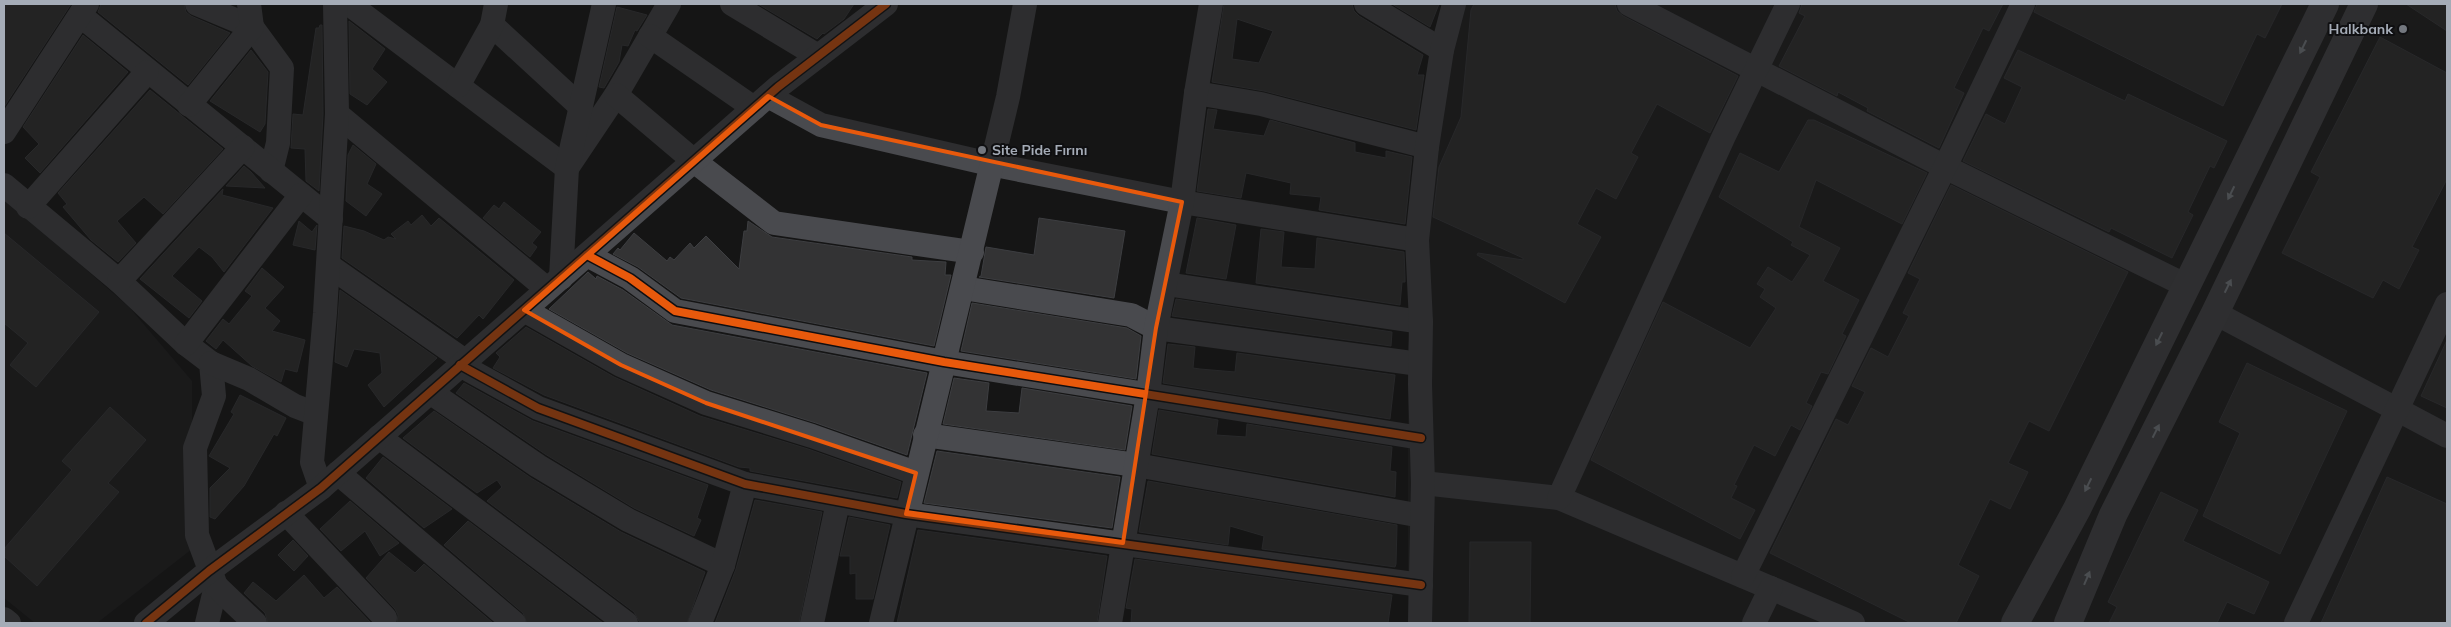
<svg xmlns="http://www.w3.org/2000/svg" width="2451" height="627" viewBox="0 0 2451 627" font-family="Mulish,sans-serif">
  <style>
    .built { fill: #1f1f21 }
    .building { fill: #333334; stroke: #3d3e41; fill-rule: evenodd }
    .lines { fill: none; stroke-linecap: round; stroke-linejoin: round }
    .minor { stroke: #494a4e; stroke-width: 24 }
    .major { stroke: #4c4d50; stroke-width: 28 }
    .cycleway-casing { stroke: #0f0f11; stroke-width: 11 }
    .cycleway { stroke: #e8590c; stroke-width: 8 }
    .oneway { fill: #8a9098 }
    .marked { fill: none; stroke: #e8590c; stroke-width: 4; stroke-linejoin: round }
    .poi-dot { fill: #73777e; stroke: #0f0f11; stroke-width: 2 }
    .labels { text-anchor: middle; stroke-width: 4; stroke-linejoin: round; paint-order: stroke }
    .poi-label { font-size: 14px; font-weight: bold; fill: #a5acb7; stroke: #0f0f11; text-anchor: end }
  </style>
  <rect width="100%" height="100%" fill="#151515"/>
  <!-- built -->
  <g class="built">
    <polygon points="1454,4 2447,4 2447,623 1408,623 1408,347"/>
    <polygon points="4,198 129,307 192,381 192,549 97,623 35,623 4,598"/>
  </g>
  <!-- building -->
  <g class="building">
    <polygon points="4,4 71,4 4,107"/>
    <polygon points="101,4 184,4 186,12 191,16 230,33 188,85 98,12"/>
    <polygon points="758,4 854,4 844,19 824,34 823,33 817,39"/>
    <path d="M1224,4H1352L1354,11L1359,16L1423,55L1417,75H1424L1416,130L1264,91L1212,82ZM1237,19L1273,31L1259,63L1232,59Z"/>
    <polygon points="1392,4 1439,4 1430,27"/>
    <polygon points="1474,4 1615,4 1617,11 1623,16 1738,76 1710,133 1657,104 1631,153 1638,157 1616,199 1596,188 1577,224 1601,237 1565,303 1477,255 1478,253 1523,260 1523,258 1433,217 1439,167 1461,117 1471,10"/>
    <polygon points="1802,4 2003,4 1989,31 1983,28 1954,88 1964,93 1939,148 1867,111 1868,108 1838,92 1837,96 1779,66 1805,16 1799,13"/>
    <polygon points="2037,4 2282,4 2265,38 2257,34 2223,106 2034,12"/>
    <polygon points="2406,4 2447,4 2447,31"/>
    <polygon points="617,7 647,15 637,31 635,30 628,46 622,45 619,62 604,88 599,87"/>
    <polygon points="349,21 385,49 372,69 387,82 367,105 350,94"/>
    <polygon points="320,25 322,25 323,114 319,191 306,181 305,149 291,148 293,114 303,115 316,28 319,28"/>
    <polygon points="83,35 128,72 40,173 25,158 39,144 23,127"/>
    <polygon points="2380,37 2447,73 2447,179 2412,247 2419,250 2399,289 2383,280 2373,298 2282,253 2320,177 2311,172"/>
    <polygon points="251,50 268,72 265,124 260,132 210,101"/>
    <polygon points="2018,50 2125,101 2128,94 2227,141 2214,168 2210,166 2188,212 2193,215 2172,258 2111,228 2109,232 1963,161 1986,114 2005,124 2022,87 2004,78"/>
    <polygon points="150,90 223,149 163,214 144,197 117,221 136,243 118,262 91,240 63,207 67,204 58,193"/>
    <polygon points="1208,109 1217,110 1213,129 1264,136 1270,120 1355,143 1355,152 1386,158 1386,151 1412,157 1405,224 1319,210 1321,197 1290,194 1291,183 1246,173 1241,198 1197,191"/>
    <polygon points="1808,120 1814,120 1927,173 1902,224 1816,180 1799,227 1840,248 1823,281 1859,300 1842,334 1846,336 1828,374 1821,372 1806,403 1812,406 1800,430 1791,425 1775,456 1754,445 1734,485 1737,486 1731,498 1755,510 1740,539 1591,460 1663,302 1750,348 1776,308 1760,297 1765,289 1757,284 1768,267 1792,282 1810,255 1791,245 1793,242 1719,197 1740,153 1779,172"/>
    <polygon points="353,145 376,164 367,184 382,194 366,216 346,201 348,155"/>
    <polygon points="244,166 251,172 265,188 226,186"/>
    <polygon points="1951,185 2128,272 2049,431 2029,421 2008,463 2028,472 2010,509 1990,499 1958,565 1979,576 1956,623 1911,623 1770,553 1836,419 1848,425 1865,392 1852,386 1871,348 1888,357 1909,316 1903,313 1920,279 1908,273"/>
    <polygon points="223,189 222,195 273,208 224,272 212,257 199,247 172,276 202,301 189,318 140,279"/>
    <polygon points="504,202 541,232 532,243 537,247 530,257 483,218 494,205 499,209"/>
    <polygon points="422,215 431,226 439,218 514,280 483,319 479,315 457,338 342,258 344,226 364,231 384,240 388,237 396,239 391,234 408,221 411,225"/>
    <polygon points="1039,218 1125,231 1114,298 979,277 981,276 986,247 1034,255"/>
    <polygon points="1197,218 1236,225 1226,279 1186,273"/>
    <polygon points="299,221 312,232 317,225 315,250 293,245"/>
    <polygon points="748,221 772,237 912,257 912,260 946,262 945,275 951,275 934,346 681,298 638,267 613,254 618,248 620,250 634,233 667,261 670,257 674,260 690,243 694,248 706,236 739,269 744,231 747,231"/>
    <polygon points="1261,229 1284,232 1281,267 1315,269 1317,238 1404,252 1405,277 1405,282 1402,282 1400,305 1256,283"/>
    <polygon points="4,233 99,312 36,387 10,365 28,343 4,323"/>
    <polygon points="262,268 284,287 265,308 280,321 272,331 305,340 297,372 285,369 281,382 252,366 223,340 216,349 206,341 223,319 229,324 252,296 245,291"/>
    <polygon points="588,272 596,279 597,276 623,290 672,325 927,373 907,455 816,423 711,390 627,353 549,309"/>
    <polygon points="340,290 437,358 384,407 368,385 382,373 380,353 354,349 347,367 335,362"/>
    <polygon points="1176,299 1392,332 1391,346 1172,316"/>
    <polygon points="972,303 1127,328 1141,336 1136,379 961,351"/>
    <polygon points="526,327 614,377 700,416 808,449 901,482 897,498 750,471 750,468 739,467 544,395 493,368 500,357 496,353"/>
    <polygon points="2447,340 2447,408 2421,396"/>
    <polygon points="1168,344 1195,347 1193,368 1200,369 1235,372 1237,353 1395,375 1390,419 1163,383"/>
    <polygon points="2247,363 2347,411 2280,554 2203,516 2240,433 2219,422"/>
    <polygon points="954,378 989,383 986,411 1019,413 1022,388 1132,406 1125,450 943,424"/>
    <polygon points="464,383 533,421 708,485 697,518 701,520 694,536 634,508 545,454 456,393"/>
    <polygon points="240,395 286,418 277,436 274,434 244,486 215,519 210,517 210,488 230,468 209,456 234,414 231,412"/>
    <polygon points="110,407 146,440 108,483 119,492 37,586 4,556 4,549 72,470 62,461"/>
    <polygon points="1159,410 1218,420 1216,435 1246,437 1247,424 1392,447 1390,471 1396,472 1395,497 1152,454"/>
    <polygon points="434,411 531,478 621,532 705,572 687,623 640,623 634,612 487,501 502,487 497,480 477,493 403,438"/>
    <polygon points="937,451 1120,477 1112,528 924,503"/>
    <polygon points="383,457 452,509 424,528 366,478"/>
    <polygon points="2387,477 2447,504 2447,623 2321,623"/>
    <polygon points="1148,481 1397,525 1396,564 1395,567 1262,549 1264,536 1230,526 1228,545 1139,532"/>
    <polygon points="2161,492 2198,510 2183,541 2269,582 2254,614 2227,602 2217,623 2109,623 2117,607 2108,602"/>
    <polygon points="755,500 822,512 799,623 715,623 736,569"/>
    <polygon points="350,501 399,543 380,556 365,531 341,551 320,529"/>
    <polygon points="849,517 890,525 873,599 856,599 856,573 850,574 850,556 840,556"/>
    <polygon points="468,521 603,623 527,623 523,613 444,545"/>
    <polygon points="918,530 1107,556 1097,623 897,623"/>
    <polygon points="293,540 308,556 294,571 278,555"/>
    <polygon points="1470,542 1531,542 1530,623 1469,623"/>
    <polygon points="389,552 415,573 424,564 493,623 397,623 398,615 395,609 366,578"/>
    <polygon points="1135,559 1392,595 1388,623 1131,623 1132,609 1126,608"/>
    <polygon points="304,575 324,598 337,587 371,623 268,623 265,613 244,593 253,582 276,601"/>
  </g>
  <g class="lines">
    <!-- minor -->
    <g class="minor">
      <polyline points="197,4 252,27 282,68 278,143 271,171"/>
      <polyline points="349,4 567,168 616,95 669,4"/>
      <polyline points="732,4 818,56"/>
      <polyline points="1366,4 1442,50"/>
      <polyline points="1629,4 1945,167 2185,285"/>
      <polyline points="81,16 331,219"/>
      <polyline points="492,25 581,107"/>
      <polyline points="650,36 754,108"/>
      <polyline points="458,86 492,25 496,4"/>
      <polyline points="1196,93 1261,104 1427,147"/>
      <polyline points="616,95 694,161 774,223 972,252"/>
      <polyline points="768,96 821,125 990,164 1182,202 1417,240"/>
      <polyline points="189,105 252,27 249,4"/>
      <polyline points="337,114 547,289"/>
      <polyline points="4,132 87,4"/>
      <polyline points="4,185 119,281 186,344 211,363 214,396 195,448 197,535 216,586 207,623"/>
      <polyline points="28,207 147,72"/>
      <polyline points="587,255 630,278 675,311 944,362 1421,438"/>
      <polyline points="328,265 465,361"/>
      <polyline points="561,278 567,168 604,4"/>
      <polyline points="119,281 243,147"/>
      <polyline points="1166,284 1421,322"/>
      <polyline points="963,288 1131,315 1156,328 1419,364"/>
      <polyline points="524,310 621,365 706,403 812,436 916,473"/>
      <polyline points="2215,313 2447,436"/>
      <polyline points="186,344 301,195"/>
      <polyline points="211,363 249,379 295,406 316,414"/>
      <polyline points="460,365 538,408 745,484 906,514 1421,585"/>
      <polyline points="430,392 538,466 628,520 723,565"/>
      <polyline points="925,435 1136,465 1422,516"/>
      <polyline points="379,437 626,623"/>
      <polyline points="338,473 514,623"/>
      <polyline points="1423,483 1559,498 1853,623"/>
      <polyline points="321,488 312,462 325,313 337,114 335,4"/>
      <polyline points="1559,498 1723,138 1788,4"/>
      <polyline points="286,513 385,618"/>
      <polyline points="1743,576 1945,167 2023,4"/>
      <polyline points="216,586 255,623"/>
      <polyline points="4,619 9,623"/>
      <polyline points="146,623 209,571 321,488 778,87 886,4"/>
      <polyline points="700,623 723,565 745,484"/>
      <polyline points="812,623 838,502"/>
      <polyline points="881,623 1008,97 1025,4"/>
      <polyline points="1110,623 1148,395 1156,328 1182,202 1196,93 1211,4"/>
      <polyline points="1420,623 1423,483 1420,384 1421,322 1417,240 1427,147 1442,50 1454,4"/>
      <polyline points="1754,623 1771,588"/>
      <polyline points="2296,623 2447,304"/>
    </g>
    <!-- major -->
    <g class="major">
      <polyline points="2015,623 2077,509 2325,4"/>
      <polyline points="2068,623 2113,515 2215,313 2364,4"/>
    </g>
    <!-- cycleway casing -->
    <g class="cycleway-casing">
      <g id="cycleway">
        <polyline points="587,255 630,278 675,311 944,362 1421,438"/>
        <polyline points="460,365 538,408 745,484 906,514 1421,585"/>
        <polyline points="146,623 209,571 321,488 778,87 886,4"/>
      </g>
    </g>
    <!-- cycleway -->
    <use href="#cycleway" class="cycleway"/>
  </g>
  <!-- one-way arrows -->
  <defs><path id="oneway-solid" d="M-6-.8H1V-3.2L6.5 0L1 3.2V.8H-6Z" transform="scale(1.25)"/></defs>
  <g class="oneway">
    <use href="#oneway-solid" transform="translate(2303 47) rotate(116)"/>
    <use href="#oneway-solid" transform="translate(2231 193) rotate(116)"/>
    <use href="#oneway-solid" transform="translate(2228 286) rotate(-64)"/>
    <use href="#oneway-solid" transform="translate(2159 339) rotate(116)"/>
    <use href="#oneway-solid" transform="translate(2156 431) rotate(-63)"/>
    <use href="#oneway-solid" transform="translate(2088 485) rotate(116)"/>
    <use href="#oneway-solid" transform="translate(2087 578) rotate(-67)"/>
  </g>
  <!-- marked area -->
  <path d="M0 0H2451V627H0ZM768,96L821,125L1182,202L1156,328L1123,543L906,514L916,473L706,403L621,365L524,310Z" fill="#151515" fill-opacity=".55" fill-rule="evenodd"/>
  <path class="marked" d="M768,96L821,125L1182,202L1156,328L1123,543L906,514L916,473L706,403L621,365L524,310Z"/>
  <!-- markers -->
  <g class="poi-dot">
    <circle cx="2403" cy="29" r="5"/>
    <circle cx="982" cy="150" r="5"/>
  </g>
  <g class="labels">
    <!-- poi labels -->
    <g class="poi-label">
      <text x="2393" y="34">Halkbank</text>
      <text x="992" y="155" text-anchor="start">Site Pide Fırını</text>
    </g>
  </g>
  <!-- border -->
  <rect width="2451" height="627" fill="none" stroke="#a5acb7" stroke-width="10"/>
</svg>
